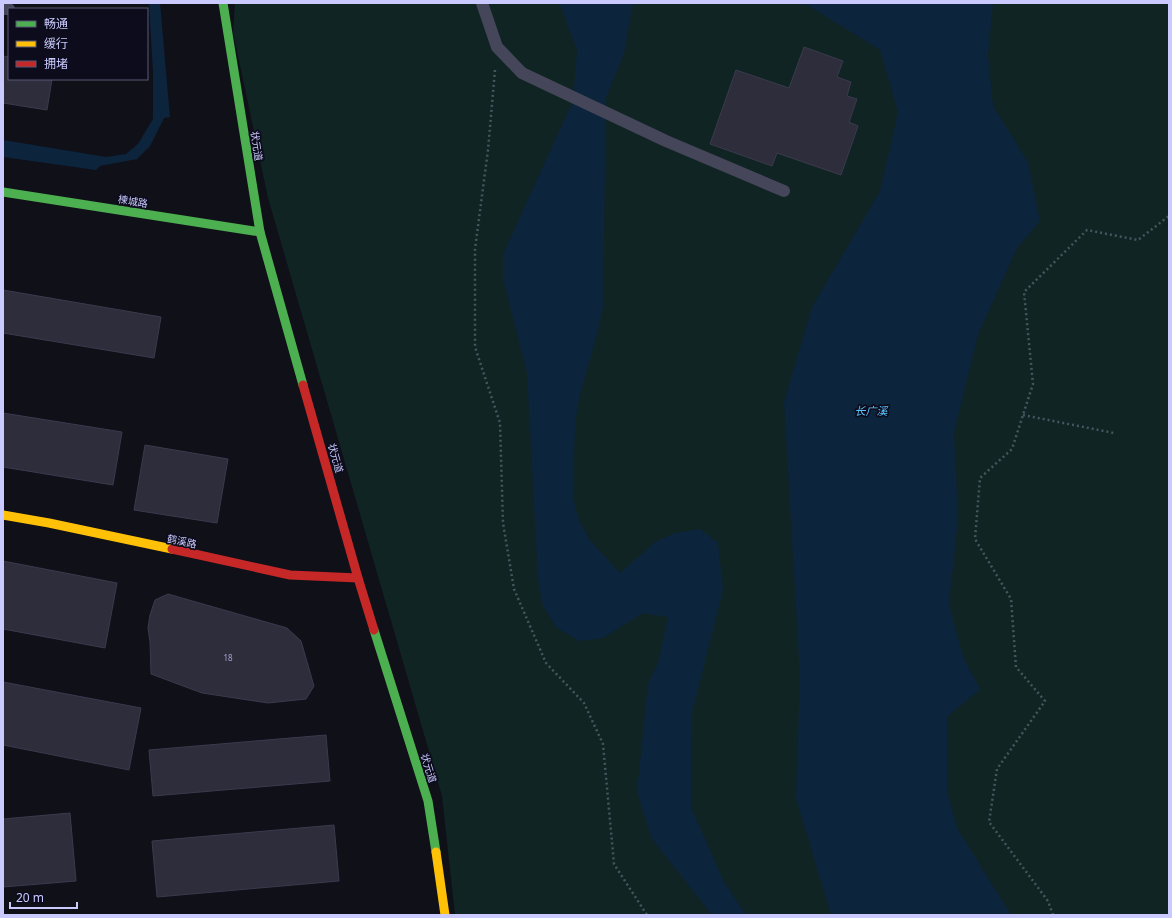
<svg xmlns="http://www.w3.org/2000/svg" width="1172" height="918" viewBox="0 0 1172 918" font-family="'Noto Sans','Noto Sans SC',sans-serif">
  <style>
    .green { fill: #102423 }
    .water { fill: #0d243d }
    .building { fill: #2d2d3c; stroke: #3b3a4e }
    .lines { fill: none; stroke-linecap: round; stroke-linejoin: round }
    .path { stroke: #465660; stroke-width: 2.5; stroke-dasharray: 2 3; stroke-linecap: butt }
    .lane { stroke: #45465a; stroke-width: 12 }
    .fast { stroke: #4caf50; stroke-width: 9 }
    .slow { stroke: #ffc107; stroke-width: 9 }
    .jam { stroke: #c62828; stroke-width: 9 }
    .labels { text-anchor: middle; stroke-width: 3.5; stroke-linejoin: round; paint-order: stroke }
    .number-label { font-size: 8px; fill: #a3a3ce }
    .street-label { font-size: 10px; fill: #cacafe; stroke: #0d0c1d }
    .water-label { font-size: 11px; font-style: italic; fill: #5bc2fb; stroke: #0d0c1d }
  </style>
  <rect width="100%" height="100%" fill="#101019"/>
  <!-- green -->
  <polygon class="green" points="235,3 1169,3 1169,915 455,915 442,796 268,198 233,32"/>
  <!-- water -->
  <g class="water">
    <polygon points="149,3 160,3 170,117 164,118 150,146 137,159 100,166 96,170 3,157 3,140 106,157 126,154 138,144 153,119 153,72"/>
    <polygon points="557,3 633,3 624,53 606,98 603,307 598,330 579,399 575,424 573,496 578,518 589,539 620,573 655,542 675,533 700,529 718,543 723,590 692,713 691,807 723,880 746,915 712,915 652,839 637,792 648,684 658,663 668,617 643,613 603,638 579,641 556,627 543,606 538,580 527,373 503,278 503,254 573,101 577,50 561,7"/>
    <polygon points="804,3 993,3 988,55 993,106 1028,162 1040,221 1017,248 978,335 954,432 958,518 949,604 963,657 980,689 947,717 947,790 957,828 1011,915 831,915 796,798 800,676 784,402 812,307 880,191 898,112 880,50"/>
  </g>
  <!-- building -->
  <g class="building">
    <polygon points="804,47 843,61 837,77 851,82 847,96 857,99 849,122 858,126 841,175 777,153 772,166 710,144 736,70 789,88"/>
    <polygon points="3,56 9,57 9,79 52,79 47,110 3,103"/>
    <polygon points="3,290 161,317 154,358 3,333"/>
    <polygon points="3,413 122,432 113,485 3,467"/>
    <polygon points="145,445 228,459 217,523 134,510"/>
    <polygon points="3,561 117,583 105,648 3,629"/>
    <polygon points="168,594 287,628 301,641 314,686 306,699 268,703 202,693 151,674 150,642 148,628 150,615 155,600"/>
    <polygon points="3,682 141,708 129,770 3,745"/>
    <polygon points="326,735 330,781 153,796 149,750"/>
    <polygon points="70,813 76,881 3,887 3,819"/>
    <polygon points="334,825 339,881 157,897 152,841"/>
  </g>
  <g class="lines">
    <!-- path -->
    <g class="path">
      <polyline points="495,70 488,150 475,249 475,347 500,423 503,523 514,589 546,663 584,703 603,744 614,864 647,915"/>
      <polyline points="1023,415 1114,433"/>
      <polyline points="1053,915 1048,901 989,822 997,769 1045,701 1016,667 1011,599 975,539 980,478 1012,449 1033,384 1024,292 1087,230 1138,240 1169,216"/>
    </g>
    <!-- lane -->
    <g class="lane">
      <polyline points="482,3 497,47 522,73 666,141 784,191"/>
      <polyline points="3,9 9,9"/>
    </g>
    <!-- fast -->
    <g class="fast">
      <polyline points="223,3 260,232 303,385"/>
      <polyline points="3,192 260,232"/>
      <polyline points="374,630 428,801 436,852"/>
    </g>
    <!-- slow -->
    <g class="slow">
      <polyline points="3,515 49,523 172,549"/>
      <polyline points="436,852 445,915"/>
    </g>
    <!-- jam -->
    <g class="jam">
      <polyline points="303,385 358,578 374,630"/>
      <polyline points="172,549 290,575 358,578"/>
    </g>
  </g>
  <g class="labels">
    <!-- number labels -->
    <g class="number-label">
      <text x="228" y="661">18</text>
    </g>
    <!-- street labels -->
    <g class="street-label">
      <text transform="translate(257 146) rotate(81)" y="4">状元道</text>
      <text transform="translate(133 201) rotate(9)" y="4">楝城路</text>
      <text transform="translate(336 458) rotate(74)" y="4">状元道</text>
      <text transform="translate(182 541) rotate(12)" y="4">鹤溪路</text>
      <text transform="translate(429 768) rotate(73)" y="4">状元道</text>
    </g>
    <!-- water labels -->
    <g class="water-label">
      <text x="871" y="415">长广溪</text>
    </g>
  </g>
  <!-- border -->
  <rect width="1172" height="918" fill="none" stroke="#cacafe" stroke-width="8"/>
  <!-- legend -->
  <rect x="8" y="8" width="140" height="72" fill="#0d0c1d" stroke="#595877"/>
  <rect x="16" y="21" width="20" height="6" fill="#4caf50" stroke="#595877"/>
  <text x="44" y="28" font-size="12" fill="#cacafe">畅通</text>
  <rect x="16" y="41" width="20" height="6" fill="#ffc107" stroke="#595877"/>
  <text x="44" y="48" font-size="12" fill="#cacafe">缓行</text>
  <rect x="16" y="61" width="20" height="6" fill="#c62828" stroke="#595877"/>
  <text x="44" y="68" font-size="12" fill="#cacafe">拥堵</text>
  <!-- scale -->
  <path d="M10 902v6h67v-6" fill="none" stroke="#cacafe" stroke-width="2"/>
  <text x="16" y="902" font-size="12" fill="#cacafe" stroke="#0d0c1d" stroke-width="3" paint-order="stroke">20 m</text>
</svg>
